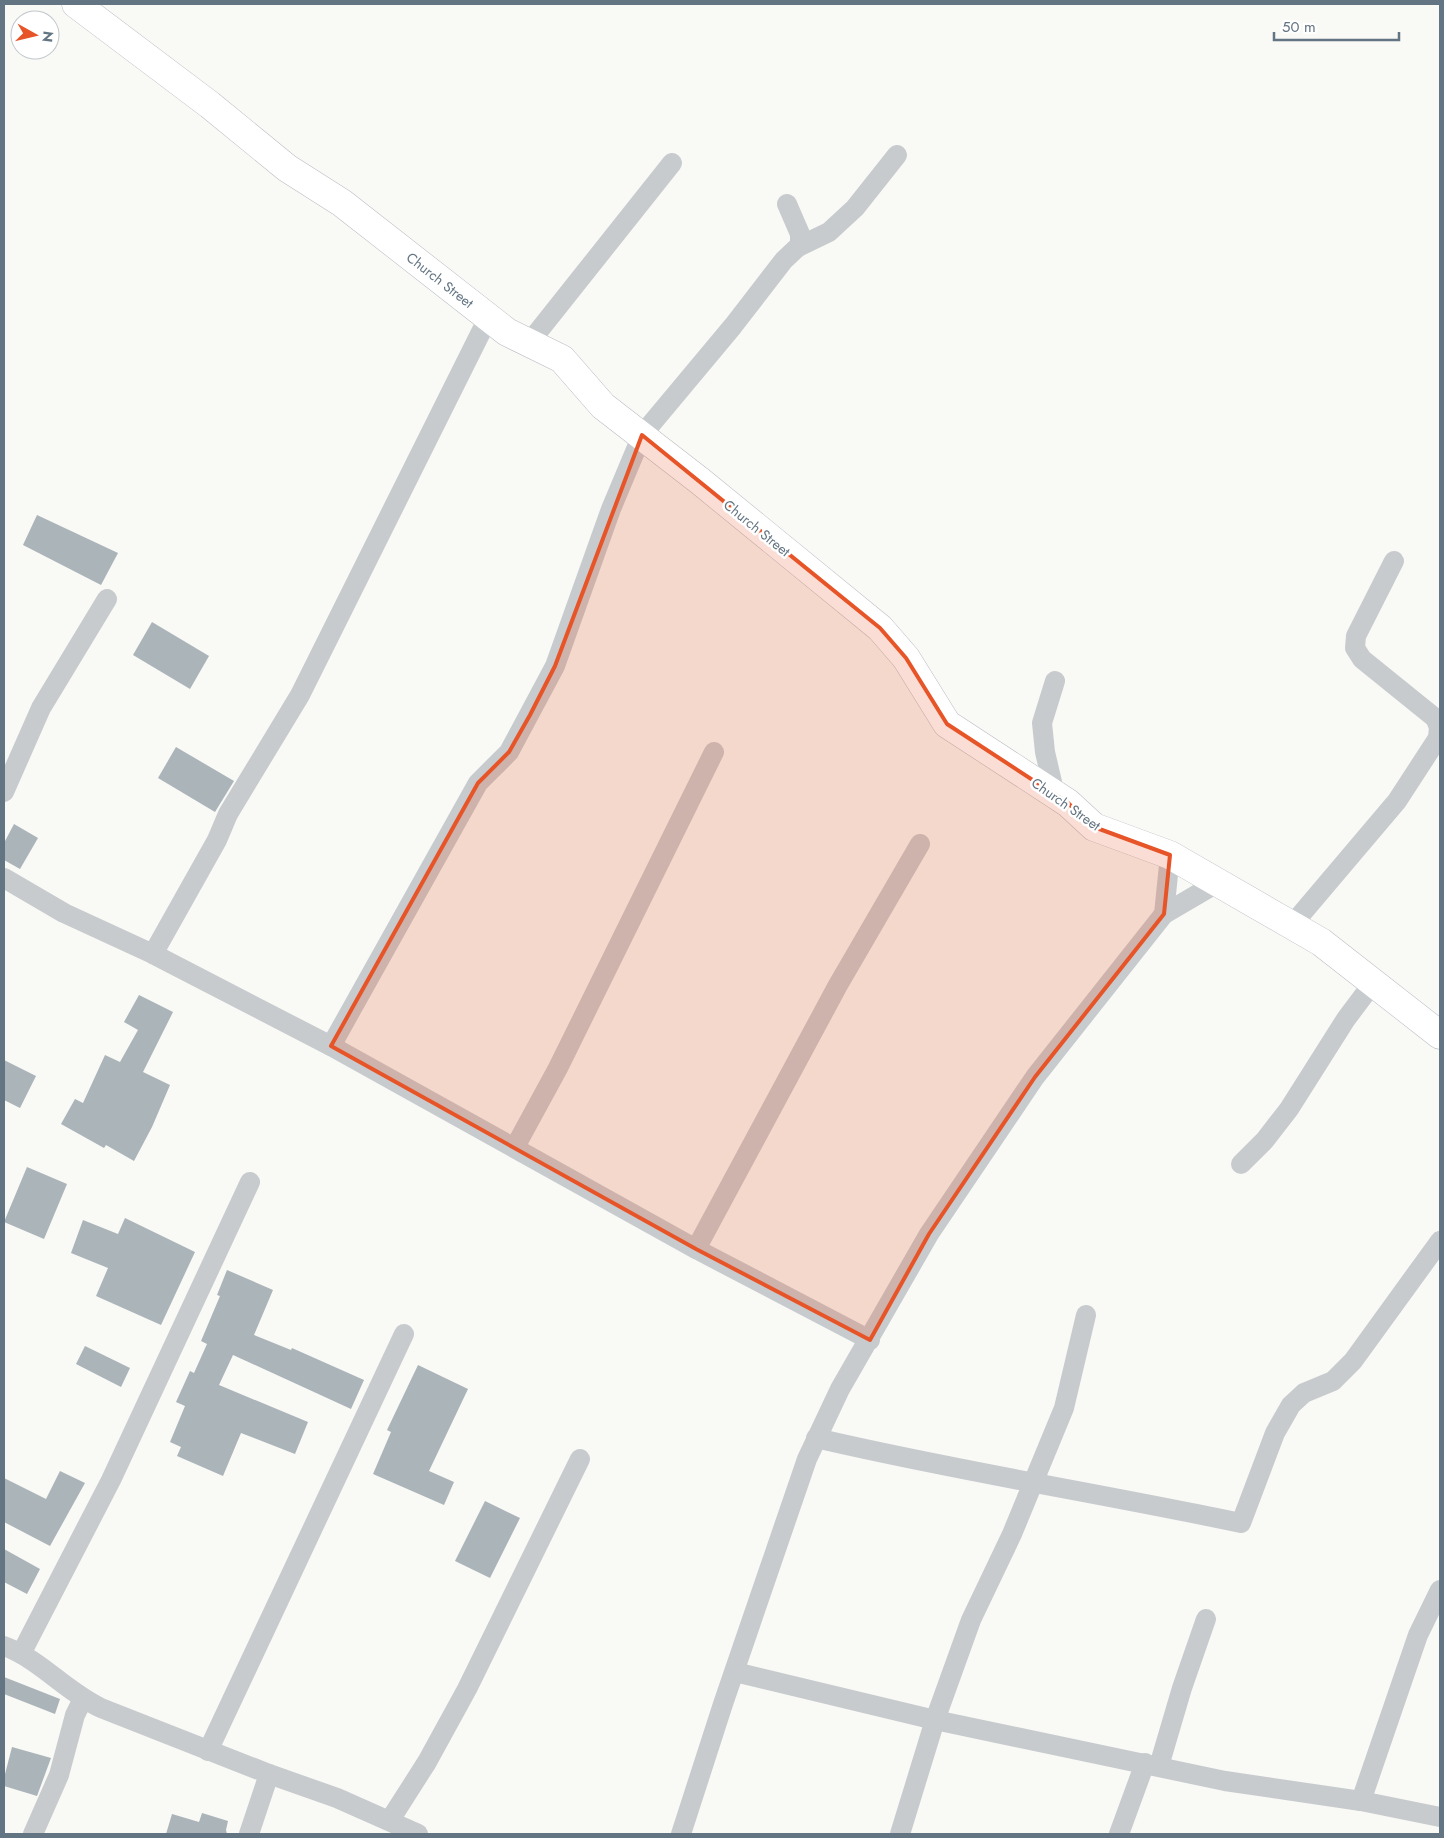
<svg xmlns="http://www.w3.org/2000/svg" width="1444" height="1838" viewBox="0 0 1444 1838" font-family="Jost,sans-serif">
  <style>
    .building { fill: #abb4b9 }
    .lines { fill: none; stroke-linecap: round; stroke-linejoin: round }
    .secondary-casing { stroke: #b9bec3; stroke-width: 29 }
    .street { stroke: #c7cbce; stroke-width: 20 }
    .secondary { stroke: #fff; stroke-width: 28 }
    .marked { fill: #e75428; fill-opacity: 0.2; stroke: #e75428; stroke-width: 4; stroke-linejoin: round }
    .labels { text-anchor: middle; stroke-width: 5; stroke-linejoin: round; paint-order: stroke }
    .street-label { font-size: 14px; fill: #637482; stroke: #fff }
  </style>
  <rect width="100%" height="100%" fill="#f9f9f6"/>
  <!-- building -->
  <g class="building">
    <polygon points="37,515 118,553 101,585 23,545"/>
    <polygon points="152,622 209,656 190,689 133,655"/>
    <polygon points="176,747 234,781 215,812 158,778"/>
    <polygon points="14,824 38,838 20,869 4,860 4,843"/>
    <polygon points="139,995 173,1012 143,1072 170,1085 152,1127 134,1161 106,1145 104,1148 61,1124 75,1099 83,1103 105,1055 120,1062 138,1030 124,1022"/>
    <polygon points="4,1060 36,1076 20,1108 4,1100"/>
    <polygon points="27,1167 67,1184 44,1239 4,1222"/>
    <polygon points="125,1218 195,1252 161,1325 96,1296 108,1268 71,1253 83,1220 118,1234"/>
    <polygon points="227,1270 273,1290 254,1335 291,1350 292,1348 364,1380 351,1409 233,1355 219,1385 308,1422 295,1454 241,1433 223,1476 177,1456 181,1447 170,1442 185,1406 176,1402 190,1371 194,1373 207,1344 201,1341 220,1296 217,1295"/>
    <polygon points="85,1346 130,1368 121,1387 76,1364"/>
    <polygon points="418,1365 468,1389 429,1471 454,1482 444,1505 373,1474 391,1432 387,1430"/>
    <polygon points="60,1471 85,1483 50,1546 4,1522 4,1478 46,1499"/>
    <polygon points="485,1501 520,1518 490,1578 455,1561"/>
    <polygon points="4,1549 40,1569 27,1594 4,1582"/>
    <polygon points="4,1677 60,1699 55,1714 4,1694"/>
    <polygon points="12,1747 51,1758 37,1796 4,1786 4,1778"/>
    <polygon points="202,1813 228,1821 226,1830 227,1834 166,1834 172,1814 199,1822"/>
  </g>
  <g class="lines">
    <!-- secondary casing -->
    <g class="secondary-casing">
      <polyline id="secondary" points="76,4 210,105 287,168 342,203 507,332 562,359 603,406 700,481 880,628 906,658 947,724 1068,803 1094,827 1170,855 1321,942 1440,1035"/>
    </g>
    <!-- street -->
    <g class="street">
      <polyline points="798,247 829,232 855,208 897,155"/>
      <polyline points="529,343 672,163"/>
      <polyline points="4,792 41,708 107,599"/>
      <polyline points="1055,795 1045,752 1042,723 1055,681"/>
      <polyline points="4,878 64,913 153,954 331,1046 696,1249 870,1340"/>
      <polyline points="1164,914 1217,883"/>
      <polyline points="1292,925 1397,801 1438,738 1439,727 1435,718 1362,659 1355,648 1356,636 1394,561"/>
      <polyline points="153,954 217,840 228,814 300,695 488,318"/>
      <polyline points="331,1046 478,783 509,752 555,666 611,509 642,435 733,326 784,260 800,245 800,234 787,204"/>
      <polyline points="515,1147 558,1068 714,752"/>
      <polyline points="1241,1164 1265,1140 1289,1109 1346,1019 1373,983"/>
      <polyline points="696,1249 838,985 920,844"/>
      <path d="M816,1438C956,1471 1099,1493 1241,1523L1275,1433L1291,1405L1304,1393L1333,1381L1353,1361L1440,1241"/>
      <path d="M4,1646C41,1660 65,1691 101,1708L269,1774L337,1798L418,1834"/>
      <polyline points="22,1652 111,1480 250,1182"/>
      <polyline points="735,1672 935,1720 1225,1781 1361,1801 1440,1817"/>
      <polyline points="208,1751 404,1334"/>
      <polyline points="1159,1766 1182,1688 1206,1619"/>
      <polyline points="1361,1801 1418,1635 1440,1590"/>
      <polyline points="390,1820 427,1762 467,1689 580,1459"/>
      <polyline points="33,1834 59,1775 75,1715 83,1699"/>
      <polyline points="249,1834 269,1774"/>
      <polyline points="681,1834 723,1704 807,1459 840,1389 929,1234 1035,1077 1164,914 1170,855"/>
      <polyline points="900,1834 935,1720 971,1620 1012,1534 1064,1408 1086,1315"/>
      <polyline points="1119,1834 1145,1763"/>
    </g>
    <!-- secondary -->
    <use href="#secondary" class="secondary"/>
  </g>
  <!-- marked area -->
  <path class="marked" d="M642,435L880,628L906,658L947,724L1068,803L1094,827L1170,855L1164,914L1035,1077L929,1234L870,1340L696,1249L331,1046L478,783L509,752L530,715L555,666Z"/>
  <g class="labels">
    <!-- street labels -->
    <g class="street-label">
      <text transform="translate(440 280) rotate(38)" y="5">Church Street</text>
      <text transform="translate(757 528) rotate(39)" y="5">Church Street</text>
      <text transform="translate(1066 804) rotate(35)" y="5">Church Street</text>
    </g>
  </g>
  <!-- border -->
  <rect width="1444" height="1838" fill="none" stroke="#637482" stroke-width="10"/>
  <!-- north arrow -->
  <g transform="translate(35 35) rotate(98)"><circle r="24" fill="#ffffff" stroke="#c1c7cd"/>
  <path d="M0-4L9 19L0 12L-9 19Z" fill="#e75428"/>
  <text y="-8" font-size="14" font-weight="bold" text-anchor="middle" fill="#637482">N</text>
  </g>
  <!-- scale -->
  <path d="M1274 32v8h125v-8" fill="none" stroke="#637482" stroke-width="2.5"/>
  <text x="1282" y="32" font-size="15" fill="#637482" stroke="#ffffff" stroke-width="4" paint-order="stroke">50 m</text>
</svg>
